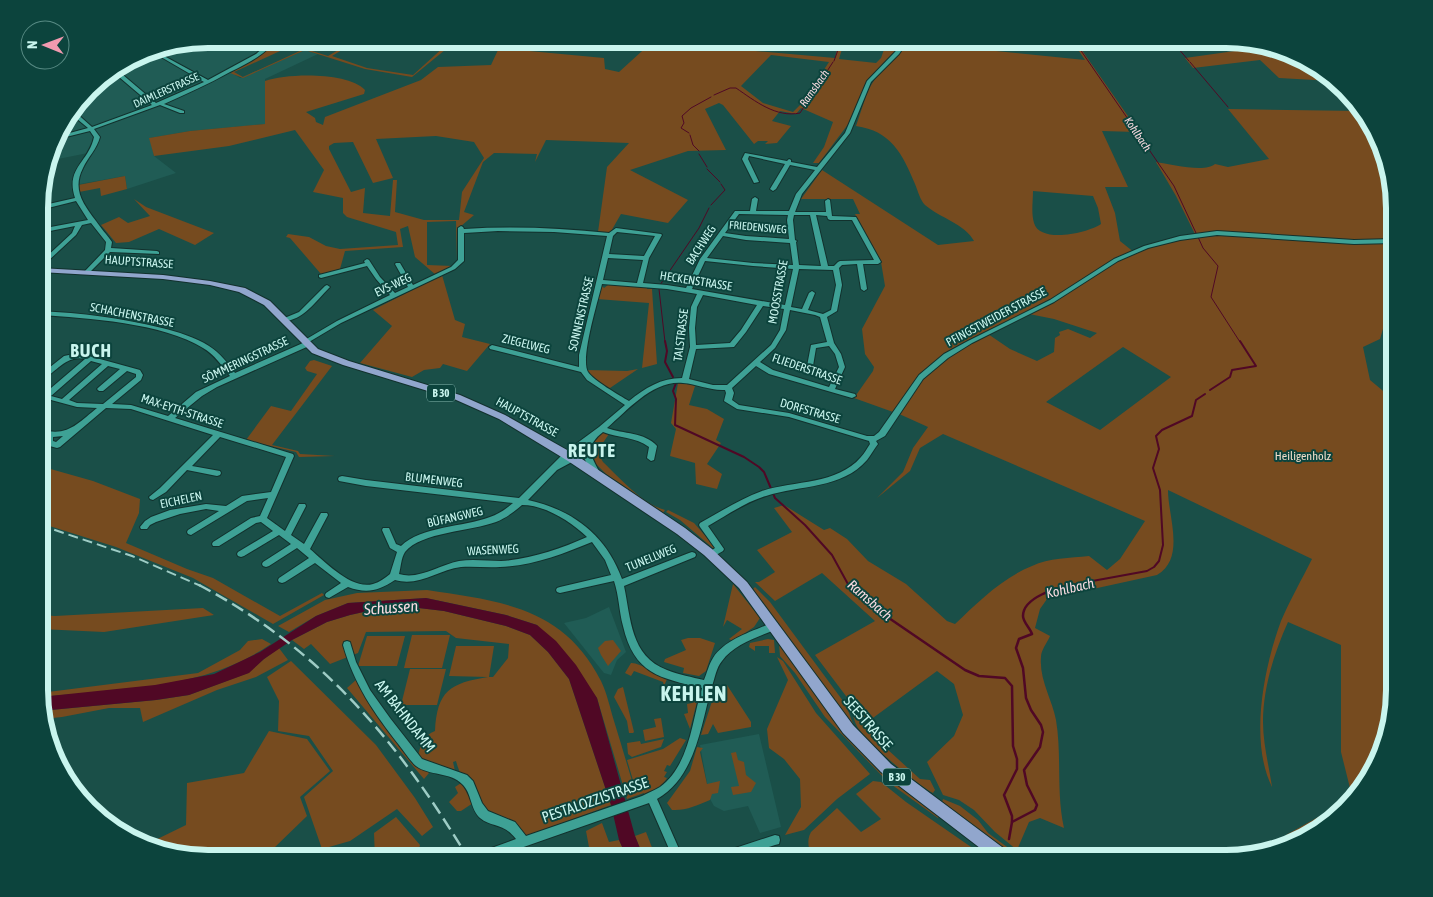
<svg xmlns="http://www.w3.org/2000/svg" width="1433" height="897" viewBox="0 0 1433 897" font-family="'Asap Condensed',sans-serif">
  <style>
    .built { fill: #205c55 }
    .green { fill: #764b1f; fill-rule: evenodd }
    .water { fill: #500825 }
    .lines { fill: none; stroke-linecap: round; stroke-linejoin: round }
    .stream-far2 { stroke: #500825; stroke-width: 1 }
    .stream-far1 { stroke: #500825; stroke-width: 2 }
    .stream { stroke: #500825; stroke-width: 2.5 }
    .minor-casing { stroke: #12312d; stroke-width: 2 }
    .major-casing { stroke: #12312d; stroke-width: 2 }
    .minor { fill: #3ea195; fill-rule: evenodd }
    .major { fill: #91a6cd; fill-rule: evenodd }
    .rail-far1 { stroke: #9eccc5; stroke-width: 2; stroke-dasharray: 10 5; stroke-linecap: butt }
    .rail { stroke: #9eccc5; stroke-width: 2.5; stroke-dasharray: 13 6; stroke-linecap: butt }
    .labels { text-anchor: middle; stroke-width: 4; stroke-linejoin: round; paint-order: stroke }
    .far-water-label { font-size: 11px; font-style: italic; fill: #f8dbe1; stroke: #0c443d }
    .far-street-label { font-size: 11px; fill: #c9f5ee; stroke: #0c443d }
    .shield { fill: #0c443d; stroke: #90c0b9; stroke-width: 1 }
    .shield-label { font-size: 11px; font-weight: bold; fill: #c9f5ee }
    .street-label { font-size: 12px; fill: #c9f5ee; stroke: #0c443d }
    .park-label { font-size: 12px; fill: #f0ddcb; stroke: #0c443d }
    .water-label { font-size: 14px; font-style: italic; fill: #f8dbe1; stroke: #0c443d }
    .near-street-label { font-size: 15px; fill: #c9f5ee; stroke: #0c443d }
    .near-water-label { font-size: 16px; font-style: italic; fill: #f8dbe1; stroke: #0c443d }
    .district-label { font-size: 18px; font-weight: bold; letter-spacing: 1px; fill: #c9f5ee; stroke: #0c443d }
    .near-district-label { font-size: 21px; font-weight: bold; letter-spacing: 1px; fill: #c9f5ee; stroke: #0c443d }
    .rim { fill: none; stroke: #c9f5ee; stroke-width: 6 }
  </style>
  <rect width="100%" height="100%" fill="#1a4f48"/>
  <!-- built -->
  <g class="built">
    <polygon points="208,39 271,39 251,57 226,69 240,78 305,50 318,54 265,79 266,124 190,131 150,138 154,156 176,173 127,189 125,176 80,184 79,177 93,152 48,161 56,133 96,81 143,52"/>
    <polygon points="609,607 626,652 617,660 611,675 604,673 564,623 586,618"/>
    <polygon points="759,734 781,827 760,833 748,806 724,811 714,806 710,799 700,745"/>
  </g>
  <!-- green -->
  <g class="green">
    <path d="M282,39L280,41L328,56L357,39H360L332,56L367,68L413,75L445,46L393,39H419L474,45L478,39L475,46L604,58L605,69L619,72L652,42L835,58L840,39H845L839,59L876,63L881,58L887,41L869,39L904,40L896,52L865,86L849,123L819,163H813L824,147L833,122L801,108L796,114L780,111L772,121L791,126L777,143L765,144L768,141H758L754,144L723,105L719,103L705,109L726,150L688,151L630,170L688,200L668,223L621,214L610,233L598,232L607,167L629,143L546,140L535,162L537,154L494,153L483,162L464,212L474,215L460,227C460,259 466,260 436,275L415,257L408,226L400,229L403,247L345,251L340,269L321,274L290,238L286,237L288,234L309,237L326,246L340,249L398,245L396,232L347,217L343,213V198L313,192L324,170L295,130L229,146L154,156L149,138L190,131L265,124V81C288,73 348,72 365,90L364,94L306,112L315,118L316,122L323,125L325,117L421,80L438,67L491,65L498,50L451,45L412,77L365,69L305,50L243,78L230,73ZM291,46L302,50L243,77L234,72ZM771,55L829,62L803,102L793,112L763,103L741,86ZM436,136L474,142L484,158L462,192L459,220H424L395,212L397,180H393L390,216L363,213L365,188L351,192L329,149V146L334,143L353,142L373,183L393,178L376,139ZM456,221L457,261L453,266L427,265V222Z"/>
    <path d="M1071,39H1074L1137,129L1136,132L1102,131L1128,187H1105L1115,213L1120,241L1135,253C1192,232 1231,235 1290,237L1236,232L1195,234L1176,196L1156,162C1170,164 1205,173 1215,164L1228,167L1269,159L1228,109L1360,111L1371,123L1394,197V307L1385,322L1380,339L1363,347L1370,380L1394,400V700L1366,783L1352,796L1341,752V645L1288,622C1274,653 1263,688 1263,722C1263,744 1269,766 1272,787C1249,741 1264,667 1281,621C1290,600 1302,579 1312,559L1168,490C1168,517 1186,558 1157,575L1047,599L1040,609L1035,628L1050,636C1047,643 1041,650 1041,657C1039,679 1052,699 1056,720C1062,756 1056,792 1064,828L1040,818L1029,822L1017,850L995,832L974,810L959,800L943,795L927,762L954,736L963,715L954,684L937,671L866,723L887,749L920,779L930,780L935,790L933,793C916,784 869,744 858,728C854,722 853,713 850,705L852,704L815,655L875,621L822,573L775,601L755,582H759L775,572L757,550L792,532L774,508L784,505L824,530L830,528L847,539L868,561L906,584L947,621L955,624C978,602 1002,578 1032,566C1049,558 1070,558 1089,556L1107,570L1120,559L1145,521L943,434L920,448L910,471L877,498L903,472L913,448L928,427L897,413L921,380L931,371L958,350L988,334L1010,349L1037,361L1054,352L1055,338L1060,335L1059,332L1068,329L1090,338L1097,333L1054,319L1024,313L977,336L942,356L918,377L893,412L854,398L873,371L874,367L865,354L862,329L885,286L881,262L855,214H860L853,199H801L822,170L938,245L974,241C965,224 940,218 925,205C920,200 918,191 915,184C902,153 891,131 856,126L868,90L875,79L906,45L933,51L967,48L1085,60ZM1033,191L1093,196L1098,208L1101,224C1088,233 1040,244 1034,223C1031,213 1033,201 1033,191ZM1123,347L1171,377L1100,430L1046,402Z"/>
    <path d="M1242,42C1278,47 1306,54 1332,81L1279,78L1260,60L1193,68L1185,58L1249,49Z"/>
    <polygon points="125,176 127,189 101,196 100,188 79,192 78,185"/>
    <polygon points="134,199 146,207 214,233 195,245 159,229 129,242 116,243 101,225 119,217 128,223 150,216"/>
    <polygon points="442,275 455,320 465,324 462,337 490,344 467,371 443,364 440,368 424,370 412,377 360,363 392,326 373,310"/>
    <polygon points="607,284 647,287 647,289 652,289 657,364 642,368 649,303 597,299 602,286 604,288 608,285"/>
    <polygon points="314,360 332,366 272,445 298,451 300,454 335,456 299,457 296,452 246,440 271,406 291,411 317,374 307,371 305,368 310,361"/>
    <polygon points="638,369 610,388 604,387 586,370 627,371"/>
    <polygon points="685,382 695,386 689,405 707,409 724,419 716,440 721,443 707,464 722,474 717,489 696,484 695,463 670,456 676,429 671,423 678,383"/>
    <path d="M603,432L609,434C602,444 596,451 603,462C621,479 641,503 665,510L663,513L606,474L590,458L591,445Z"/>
    <polygon points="40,466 93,481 140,499 139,513 126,543 187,569 213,578 280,616 322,593 324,595 273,624 193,578 116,547 40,523"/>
    <polygon points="668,510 694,523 716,548 714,549 680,520 666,512"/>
    <polygon points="733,584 760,618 754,627 733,641 729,639 742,629 727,620 723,627"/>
    <polygon points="755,587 770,602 846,705 855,729 827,695 753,589"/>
    <path d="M427,590C500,601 564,607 601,681C607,693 610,708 614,721C621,743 627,765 634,787L626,794L635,787L627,760L663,749L680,738L686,740L670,766L667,765L664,771L667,772L664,777L667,778C661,787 655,792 645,796L644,793L627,799L597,698L537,625L506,615L426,598L348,603L316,616L289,632L278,626L325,600L357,593Z"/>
    <path d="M386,607H411L444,611L506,626L530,635L548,652L569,679L611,805L527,836C497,823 464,793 456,761L453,762L455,771L423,760L418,756C420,746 424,735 435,731C437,691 450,683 488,677L449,676L456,646H494L489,677H493L508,658L509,644L456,638L446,631L366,632L358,653L330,664L311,644L304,649L292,640L327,622L350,615Z"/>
    <polygon points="203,608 214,615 104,632 40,629 40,615 55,616"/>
    <polygon points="412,635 450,635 442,668 404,668"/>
    <polygon points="367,636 405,636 397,666 358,666"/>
    <polygon points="688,638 700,638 715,643 706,671 699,676 683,673 684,668 664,662 665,659 686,650 681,640"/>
    <path d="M262,639L271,644C205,690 118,689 40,697V693L198,673L240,650L248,641Z"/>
    <polygon points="768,639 774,640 775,653 769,653 769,646 755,646 755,651 749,647 750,643"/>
    <polygon points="613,640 621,651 608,666 601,655 598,648 605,641"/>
    <polygon points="779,644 824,706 939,816 938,818 888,782 825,717 795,673 780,656"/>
    <polygon points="279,648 288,660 256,677 217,690 143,722 140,708 109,708 62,717 43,719 40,711 156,700 189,695 248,673 264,659"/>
    <polygon points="777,657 783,661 816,713 870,774 837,799 804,830 785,835 801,807 800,779 784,759 769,748 767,729 788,680"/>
    <polygon points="291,661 376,745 415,798 433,827 422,836 397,809 350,841 322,849 304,797 333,771 309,736 278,731 279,701 267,677"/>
    <path d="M631,663C638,662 660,675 667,679L664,686L663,682L634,671L631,676L625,673Z"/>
    <polygon points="410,669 446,669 437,705 401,705"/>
    <path d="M356,680C377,713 400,746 429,773L424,779L347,688Z"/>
    <polygon points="727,685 751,722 751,727 718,733 713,724 708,734 701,735 714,695 718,698 722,693 720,690"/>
    <polygon points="623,687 634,732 633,733 629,733 627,721 614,697 618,689"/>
    <polygon points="690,690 695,691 699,694 690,729 684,714 688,713 687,704 692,703"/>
    <polygon points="661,718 664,737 645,741 643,730 656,727 654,719"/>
    <polygon points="269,731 307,739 330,771 300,797 307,816 274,848 252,858 208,858 154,849 145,845 186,825 187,783 244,773"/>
    <polygon points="664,739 661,747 632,757 628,754 627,743 640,741 641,744"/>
    <path d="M697,747L703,748L700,752L707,784L720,781L718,793L712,794L710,800C698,805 685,811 672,810L667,803L690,771Z"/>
    <polygon points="736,752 738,760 744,762 746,775 756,783 751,792 733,795 731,787 739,786 731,753"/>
    <polygon points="464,781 472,793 469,796 473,803 461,811 457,811 449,802 458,793 455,787"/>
    <path d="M873,781L881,782L906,802L987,858H812C809,849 806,841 811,832L837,808L861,832L881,819L856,794Z"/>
    <polygon points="943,799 960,806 978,820 988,833 1022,858 1011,858 941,805"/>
    <polygon points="1347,801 1309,836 1288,842 1286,835"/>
    <polygon points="396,817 420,845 416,858 375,858 374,833"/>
    <polygon points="602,823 609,842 619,840 627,858 591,858 586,831"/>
    <polygon points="646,832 656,858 644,858 635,836"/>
  </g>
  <!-- water -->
  <polygon class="water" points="426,598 506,615 537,625 556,641 576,665 597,698 635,836 644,858 627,858 619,840 611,805 569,679 548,652 530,635 506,626 444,611 410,607 386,607 350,615 327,622 292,640 264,659 249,673 189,695 156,700 40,711 40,697 155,685 214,674 260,652 316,616 348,603"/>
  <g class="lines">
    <!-- stream-far2 -->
    <g class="stream-far2">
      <polyline points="1073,39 1174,186 1196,233"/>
      <polyline points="1171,40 1189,61"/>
      <polyline points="834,61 842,39"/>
      <polyline points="1190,62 1228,107"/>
      <path d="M714,95L730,88H736C755,101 776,118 800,113L833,62"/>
      <polyline points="689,133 681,128 684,123 682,116 691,108 711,97"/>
      <polyline points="690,135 693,145 699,151"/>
      <polyline points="699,154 707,167"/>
      <polyline points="707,169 720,182"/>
      <polyline points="711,205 725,190 721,184"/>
      <polyline points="1198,237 1203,248 1218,266 1211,297 1240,342"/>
      <polyline points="660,285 699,228 709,208"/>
      <polyline points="659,289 665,342"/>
    </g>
    <!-- stream-far1 -->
    <g class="stream-far1">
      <polyline points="665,341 667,351 665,362 673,377"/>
      <polyline points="676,383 673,391 676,399 675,425 744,457 759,467 764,472 775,498 805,525 832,555 849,586"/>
      <polyline points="1210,390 1230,377 1232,370 1256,366 1240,341"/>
      <polyline points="1065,586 1147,571 1154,567 1159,561 1163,545 1160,490 1153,468 1159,449 1156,436 1162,430 1192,416 1196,400 1205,394"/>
    </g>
    <!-- stream -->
    <g class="stream">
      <polyline points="848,585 883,614 965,670 979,676 1005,678 1012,686 1013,746 1017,759 1017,769 1004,795 1012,816 1012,822"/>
      <path d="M1009,839L1012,822L1035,810L1037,805L1027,785L1024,770L1040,747L1043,732L1041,725L1031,710L1026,698L1023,668L1016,648L1019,639L1032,634C1030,628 1023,622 1023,616C1023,597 1057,588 1071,585"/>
    </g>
    <!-- minor casing -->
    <g class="minor-casing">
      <g id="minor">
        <path d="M273,39H277C265,55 248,63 230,72C209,84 186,94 164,104L184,111V113H180L160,105L94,129L100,137C97,149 88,157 83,168C72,189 83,204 96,221C100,227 107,235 112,242L111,248L157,251L159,252V254L110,252L89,273H85V271L105,250L106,242L91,223L82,225L76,235L47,262H43V260L72,233L75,226L40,233V229L88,220L76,201L40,210V206L75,198C65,168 89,162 94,137L90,131L54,140L55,137L88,128L71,114L74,111L92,127L152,105L112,71L116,69L156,103L204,82L149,50H153L208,80L256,54Z"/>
        <path d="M905,39H909L899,54L871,82L850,133L802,194L795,212H826L825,201L828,199L830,200L832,216L856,217L881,262L878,264H863L867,289L864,291L861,289L857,264L842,265L839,268L842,285L837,311L827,317L834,343L841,354L845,367L835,389L855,394L856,396L852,398L769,374L756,366L732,388L734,393L732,400L739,405L789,413L867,436H874L879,432L919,375L944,354L968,341L1050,300L1114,259L1144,246L1180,236L1217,231L1354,240L1394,239V243L1354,244L1217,235L1180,240L1148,248L1118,261L1054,302L972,343L948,358L923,379L885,436L876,441L878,444C874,449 871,455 867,460C842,489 800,485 766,496C746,502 727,515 708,526L724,549L723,551L711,558L708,557L707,555L708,553L715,548L700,527L699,525L700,523C720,512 740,499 762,491C795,480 837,485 861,457C865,453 867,448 870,444L869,441L789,417L737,409L724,401L726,393L725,390C711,391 697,384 683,383C653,380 628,410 607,428C623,434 645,432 657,446L654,460L651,461L647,458L649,447C636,437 618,438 603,432C585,446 590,455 600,473L599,475H593L583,456L584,452L570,463L557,470L528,500C573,510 606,535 622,579L689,553L692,552L695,553L696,555L695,557L624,586C631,618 630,656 667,670C679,675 692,677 704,680C707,673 709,664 713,658C725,639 752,632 771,623L774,622L777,623L778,626L777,629C758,637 734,644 722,661C716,668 715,678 712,686C701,724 696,777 657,799L683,858H673L649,803L492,858H474L475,854L516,839C503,822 492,828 480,818C470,809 472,793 462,784C451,772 429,776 416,766C410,761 404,751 399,745C374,713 354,684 343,645L344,642L347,641L350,642L356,662L370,690L390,718L422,759L467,775L473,781L482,803L488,811L515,822L526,836L642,796C648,793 655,790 660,787C690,765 692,720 702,688C660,678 634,674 623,626C619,611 619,596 614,581L560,593L557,592L556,590L557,588L560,587L611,575L605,560L592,542C563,554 532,566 500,567C487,568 474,566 461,567C438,570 419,587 395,580C378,591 367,594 348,587L329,598L326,597L325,595L326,593L341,583L315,563L285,582L282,583L279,582L278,580L279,578L309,558L297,548L269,566L266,567L263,566L262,564L263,562L291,544L279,535L244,556L241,557L238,556L237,554L238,552L273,531L261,522L256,523L219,546H213L212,544L213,542L251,518L260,516L268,498L247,501L191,535L188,534L187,532L188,530L219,511L206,509L180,514L156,522L150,525L147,529H141L140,527L145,521L151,517L170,510L206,504L226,506L242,496L271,492L286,457L220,437L192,466L220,471L221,473L220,475L217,476L187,470L166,492L153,500L150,499L149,497L160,488L213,435L131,409L106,408L60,447L57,448L46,445L45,443L46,437L40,435V429C67,438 78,423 97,408L77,407L40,397V393L44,394L85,359C66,354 55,374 40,381V375L64,356L78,353L140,370L143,375L141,380L112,404L131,405L168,416L196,392L230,376C222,366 214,354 203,348C163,323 87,318 40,315V311C81,313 122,318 162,328C178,332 195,337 209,346C220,353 228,363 235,373L303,343L302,342L303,341L337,321L390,295L376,279L367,266L321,278L319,277V275L365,263L364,261L367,259L369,260L380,277L395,293L408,287L395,264L396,263H400L413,285L451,267L458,260V228L461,226L463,227L464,229C512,226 560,228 609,233L616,228L661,234L662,235L649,258L643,283L667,285L686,288L700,259L735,211H750L752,199L755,197L758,199L756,211H789L796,194L815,170L790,165L776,189L773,191L770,189L785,164L749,156L748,159L759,182L754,183L742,159L745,153L787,161L789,159L791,160V162L817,167L845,133L867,81L895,52ZM739,214L788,215L787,220L789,239L746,236L725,233ZM794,215H810L821,266L799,265L796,242L797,241L795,240L793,220ZM816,215L827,216L828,219L830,220H852L874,260L840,261L838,262L834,266H828ZM498,231L554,232L607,236L579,355V367L492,345L489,347L490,349L581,372L587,380L625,405L599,427L565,452L519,498L366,480L342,476L339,477L338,479L339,481L366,486L513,503C506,509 499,514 490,517C464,527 421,526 401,546L396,544L389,528H383L382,530L390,548L397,552L390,574C385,578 380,582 373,584C352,590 325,562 310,549L328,515L327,513H321L304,544L291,535L306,506L305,504H299L285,531L267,518L294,456L293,454L175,418L202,396L217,387L309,346L310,344L309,342L341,323L455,269L464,261V233ZM617,232L655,236L644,256L609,254L613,236ZM723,236L746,240L790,243L793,265L753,263L707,258ZM608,258L643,260L637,283L603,280ZM705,261L753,266L793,269L785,305L692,289ZM799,269L833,270L836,285L831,310L823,314L808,310L815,293L812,291L809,293L802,309L791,307ZM602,284L667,289L697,294L691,307L689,328L690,347L682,378C661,378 645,388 629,401C619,395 594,381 588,372C580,359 598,301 602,284ZM703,295L757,305L741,330L730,343L696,345L695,328L697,307ZM763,306L784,309L780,330L771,345L727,385H713L689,379L696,349L734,347L746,332ZM790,310L815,315L820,317L827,342L811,345L807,366L810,368L813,366L816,348L829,346L835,354L839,367L829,387L773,370L760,362L775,348L786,330ZM91,361L102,364L62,399L51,396ZM108,366L120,369L99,387L97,389L99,391H103L127,371L136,374V377L103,404L77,403L69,400ZM63,436L56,442L53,441V437ZM522,505C545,505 570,521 587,537C560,549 531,559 501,561C487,561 473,559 459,561C439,565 419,580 399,574C401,567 401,558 405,552C421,532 472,531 496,522C506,518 514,512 522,505Z"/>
        <path d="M327,285L330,287L329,288C316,301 302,322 282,321L281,320L282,319L299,312L325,286Z"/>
        <polygon points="775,835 779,836 780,840 779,844 775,845 736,858 715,858 716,854 720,853"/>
      </g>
    </g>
    <!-- major casing -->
    <g class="major-casing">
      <polygon id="major" points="40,268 163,275 210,281 245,288 270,301 318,349 349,361 460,395 505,415 576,455 685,528 712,549 747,582 853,725 891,764 1010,853 1012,858 993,858 881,772 843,733 739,588 704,555 677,534 568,461 499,419 454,399 343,365 312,353 264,305 239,292 210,285 163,279 40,272"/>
    </g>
    <!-- minor -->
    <use href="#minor" class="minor"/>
    <!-- major -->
    <use href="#major" class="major"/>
    <!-- rail-far1 -->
    <polyline class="rail-far1" points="40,525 132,556 201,586"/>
    <!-- rail -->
    <path class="rail" d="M199,585C322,650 397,740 468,858"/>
  </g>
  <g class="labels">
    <!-- far-water labels -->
    <g class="far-water-label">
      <text transform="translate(814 88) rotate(-55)" y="4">Ramsbach</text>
      <text transform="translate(1138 134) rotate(56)" y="4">Kohlbach</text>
    </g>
    <!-- far-street labels -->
    <g class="far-street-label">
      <text transform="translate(166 90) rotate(-24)" y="4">DAIMLERSTRASSE</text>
      <text transform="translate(758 227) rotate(5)" y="4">FRIEDENSWEG</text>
    </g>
    <!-- shield labels -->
    <g class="shield">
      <rect x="427" y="384.5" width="28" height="17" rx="4"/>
      <rect x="883" y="768.5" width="28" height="17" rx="4"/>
    </g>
    <g class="shield-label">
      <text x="441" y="397">B 30</text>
      <text x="897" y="781">B 30</text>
    </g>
    <!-- street labels -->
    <g class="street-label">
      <text transform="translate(701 245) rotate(-57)" y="4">BACHWEG</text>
      <text transform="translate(139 262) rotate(4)" y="4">HAUPTSTRASSE</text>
      <text transform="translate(696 281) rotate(9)" y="4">HECKENSTRASSE</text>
      <text transform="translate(393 285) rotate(-25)" y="4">EVS-WEG</text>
      <text transform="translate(778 292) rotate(-80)" y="4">MOOSSTRASSE</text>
      <text transform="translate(581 314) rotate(-77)" y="4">SONNENSTRASSE</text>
      <text transform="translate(132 315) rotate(11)" y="4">SCHACHENSTRASSE</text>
      <text transform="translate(996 317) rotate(-28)" y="4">PFINGSTWEIDER STRASSE</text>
      <text transform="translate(681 335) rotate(-83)" y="4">TALSTRASSE</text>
      <text transform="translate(526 344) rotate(14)" y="4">ZIEGELWEG</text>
      <text transform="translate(245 360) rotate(-25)" y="4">SÖMMERINGSTRASSE</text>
      <text transform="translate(807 369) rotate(19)" y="4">FLIEDERSTRASSE</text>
      <text transform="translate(182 411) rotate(18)" y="4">MAX-EYTH-STRASSE</text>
      <text transform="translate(810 411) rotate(16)" y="4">DORFSTRASSE</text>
      <text transform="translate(527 417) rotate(29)" y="4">HAUPTSTRASSE</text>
      <text transform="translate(434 480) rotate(7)" y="4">BLUMENWEG</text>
      <text transform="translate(181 500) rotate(-12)" y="4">EICHELEN</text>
      <text transform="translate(455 517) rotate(-13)" y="4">BÜFANGWEG</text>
      <text transform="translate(493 550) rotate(-3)" y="4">WASENWEG</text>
      <text transform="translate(651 558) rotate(-22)" y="4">TUNELLWEG</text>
    </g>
    <!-- park labels -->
    <g class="park-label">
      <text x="1303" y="460">Heiligenholz</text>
    </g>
    <!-- water labels -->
    <g class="water-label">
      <text transform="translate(1070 588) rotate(-13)" y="5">Kohlbach</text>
      <text transform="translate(870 600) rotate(41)" y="5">Ramsbach</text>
    </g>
    <!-- near-street labels -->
    <g class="near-street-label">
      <text transform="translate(405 716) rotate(52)" y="5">AM BAHNDAMM</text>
      <text transform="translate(868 723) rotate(49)" y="5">SEESTRASSE</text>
      <text transform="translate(595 800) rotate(-19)" y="5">PESTALOZZISTRASSE</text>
    </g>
    <!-- near-water labels -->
    <g class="near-water-label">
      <text transform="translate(391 607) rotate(-4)" y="6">Schussen</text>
    </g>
    <!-- district labels -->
    <g class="district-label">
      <text x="91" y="357">BUCH</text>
      <text x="592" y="457">REUTE</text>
    </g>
    <!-- near-district labels -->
    <g class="near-district-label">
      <text x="694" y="701">KEHLEN</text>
    </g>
  </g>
  <!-- crop -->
  <path d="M0 0H1433V897H0ZM208 48H1226A160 160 0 0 1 1386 208V690A160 160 0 0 1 1226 850H208A160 160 0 0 1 48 690V208A160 160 0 0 1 208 48Z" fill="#0c443d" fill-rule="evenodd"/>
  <path class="rim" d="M208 48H1226A160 160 0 0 1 1386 208V690A160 160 0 0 1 1226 850H208A160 160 0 0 1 48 690V208A160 160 0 0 1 208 48Z"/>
  <!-- north arrow -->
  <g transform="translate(45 45) rotate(271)"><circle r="24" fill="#0c443d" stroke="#588b84"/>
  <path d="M0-4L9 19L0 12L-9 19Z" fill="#f29ab0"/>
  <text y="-8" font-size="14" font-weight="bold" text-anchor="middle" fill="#c9f5ee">N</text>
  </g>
</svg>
